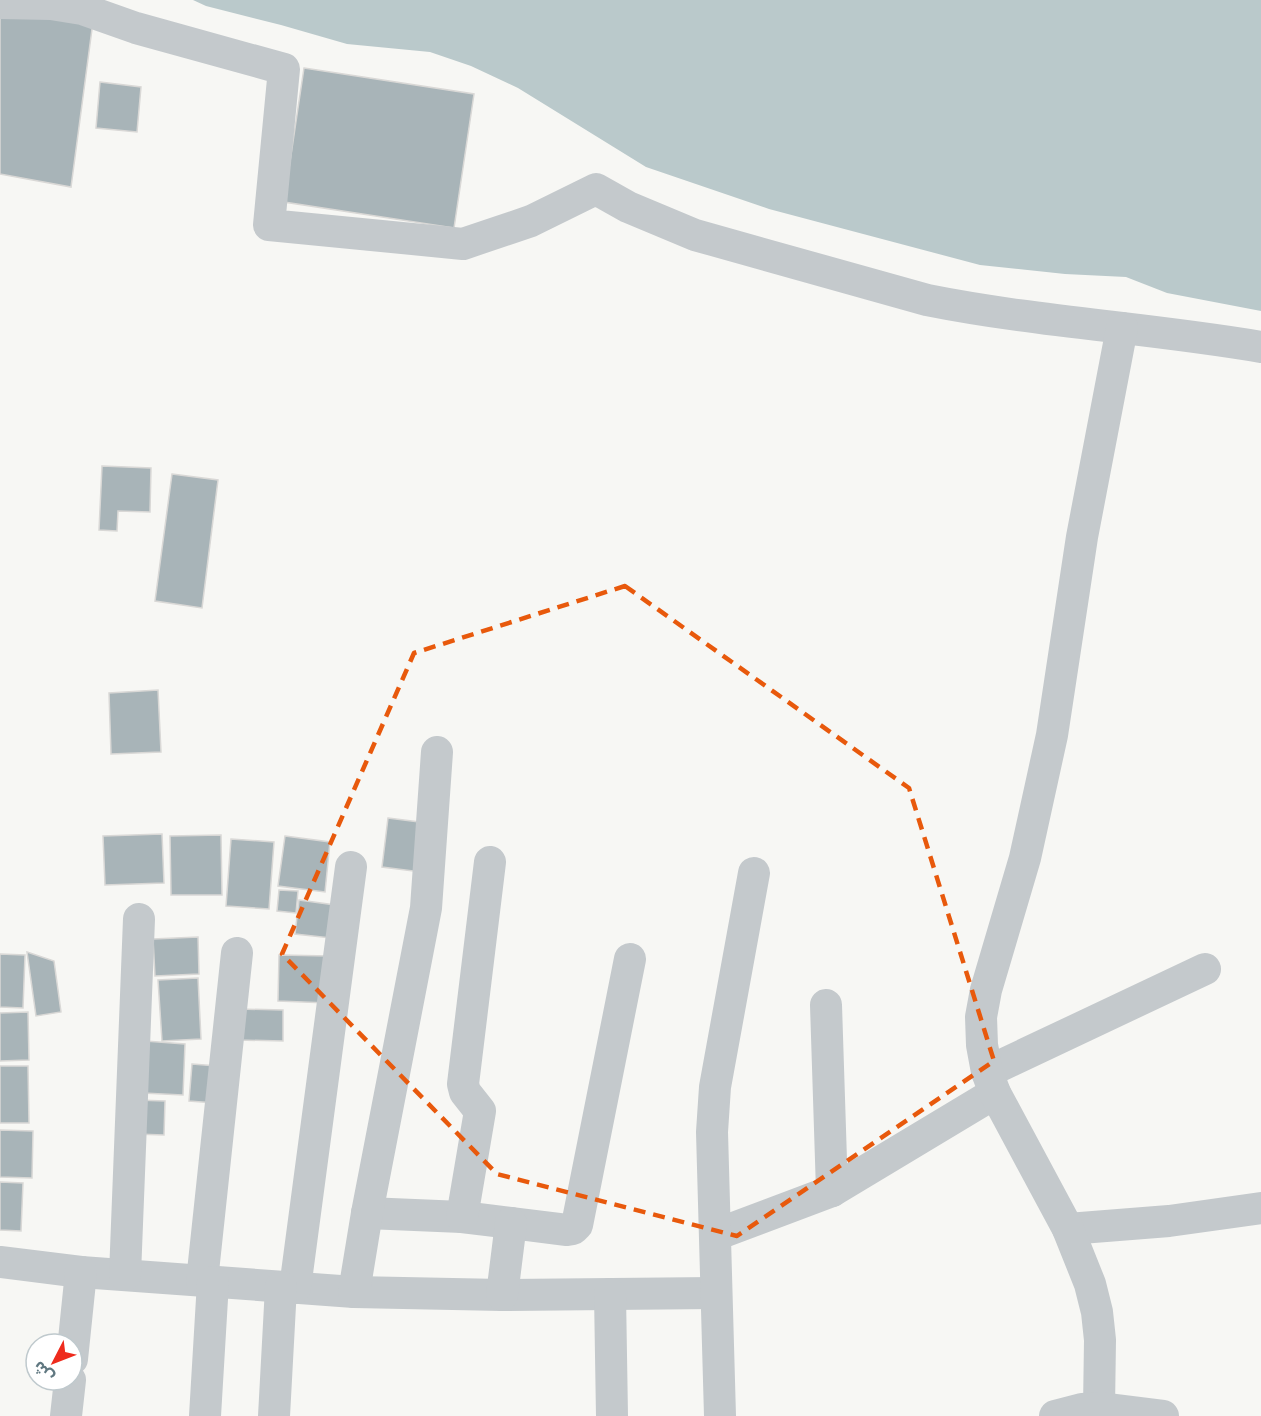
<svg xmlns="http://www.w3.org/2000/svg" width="1261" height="1416" viewBox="0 0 1261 1416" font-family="'Space Grotesk','Noto Sans Arabic',sans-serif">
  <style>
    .water { fill: #bac9cb }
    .building { fill: #a8b4b8; stroke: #d9d8d6; stroke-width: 1.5 }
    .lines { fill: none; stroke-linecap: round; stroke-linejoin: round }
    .street { stroke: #c4c9cc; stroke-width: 32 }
    .marked { fill: none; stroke: #e8590c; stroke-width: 4.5; stroke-dasharray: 12 8; stroke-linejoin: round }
  </style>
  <rect width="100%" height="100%" fill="#f7f7f4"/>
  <!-- water -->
  <polygon class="water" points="193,0 1261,0 1261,311 1167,293 1126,277 1065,274 980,265 769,209 646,167 518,88 471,66 430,52 347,44 281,25 206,6"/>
  <!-- building -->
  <g class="building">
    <polygon points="0,8 94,14 71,187 0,174"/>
    <polygon points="304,68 474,94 454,228 284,202"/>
    <polygon points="100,82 141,87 137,132 96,128"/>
    <polygon points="102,466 151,468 150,512 118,511 117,531 99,530"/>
    <polygon points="172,474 218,480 202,608 155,601"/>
    <polygon points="158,690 161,752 111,754 109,693"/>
    <polygon points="388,818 427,823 421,872 382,867"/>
    <polygon points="162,834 164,883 105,885 103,836"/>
    <polygon points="221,835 222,895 171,895 170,836"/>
    <polygon points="285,836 330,842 325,892 278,886"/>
    <polygon points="231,839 274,842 269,909 226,906"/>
    <polygon points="279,890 298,891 296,913 277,911"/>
    <polygon points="299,900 335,905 331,938 295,934"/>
    <polygon points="198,937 199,974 155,976 153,939"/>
    <polygon points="27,952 54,961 61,1012 36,1016"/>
    <polygon points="0,954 25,955 23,1008 0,1007"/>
    <polygon points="279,955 329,956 328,1003 278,1001"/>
    <polygon points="198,978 201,1039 162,1041 158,980"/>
    <polygon points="239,1009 283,1010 283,1041 238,1040"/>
    <polygon points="28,1012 29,1060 0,1061 0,1013"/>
    <polygon points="145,1041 185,1044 183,1095 143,1093"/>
    <polygon points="192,1064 217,1066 215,1103 189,1101"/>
    <polygon points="0,1066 28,1066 29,1123 0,1123"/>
    <polygon points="136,1100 165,1101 164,1135 135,1134"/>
    <polygon points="0,1130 33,1131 32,1178 0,1177"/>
    <polygon points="0,1182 23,1183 21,1231 0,1230"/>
  </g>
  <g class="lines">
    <!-- street -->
    <g class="street">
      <path d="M0,3L51,4L82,9L136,28L284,69L269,225L463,244L531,221L596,189L628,207L695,235L927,300C1037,322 1150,328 1261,347"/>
      <polyline points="826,1005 832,1191"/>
      <polyline points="987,1072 1205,969"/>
      <polyline points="367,1213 462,1217 567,1230 573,1229 577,1225 630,959"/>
      <polyline points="462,1217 480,1111 465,1092 463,1084 490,862"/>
      <polyline points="1068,1229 1169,1221 1261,1208"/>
      <polyline points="715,1235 832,1191 995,1093"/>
      <polyline points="0,1262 81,1272 354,1292 502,1295 715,1293"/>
      <polyline points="125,1275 139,919"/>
      <polyline points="202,1281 237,953"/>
      <polyline points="295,1288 351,867"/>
      <polyline points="354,1292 367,1213 426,908 437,752"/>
      <polyline points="610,1294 612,1416"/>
      <polyline points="502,1295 511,1223"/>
      <polyline points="72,1359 81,1272"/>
      <polyline points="1099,1408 1100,1340 1097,1312 1090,1284 1068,1229 995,1093 987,1072 982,1045 981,1017 986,990 1025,858 1052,735 1082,537 1122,328"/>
      <polyline points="66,1416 70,1380"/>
      <polyline points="205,1416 213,1282"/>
      <polyline points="274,1416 281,1287"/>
      <polyline points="720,1416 712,1132 715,1087 754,873"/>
      <polyline points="1055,1416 1082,1409 1099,1408 1163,1416"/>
    </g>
  </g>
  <!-- marked area -->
  <path class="marked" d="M625,586L909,788L994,1061L737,1236L497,1174L282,954L414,653Z"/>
  <!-- north arrow -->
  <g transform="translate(54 1362) rotate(228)"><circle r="28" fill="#ffffff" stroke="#bfc9cd" stroke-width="1.5"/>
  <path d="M0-4.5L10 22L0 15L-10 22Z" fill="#ee2b1d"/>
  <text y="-9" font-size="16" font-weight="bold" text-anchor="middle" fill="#607881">ش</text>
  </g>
</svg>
